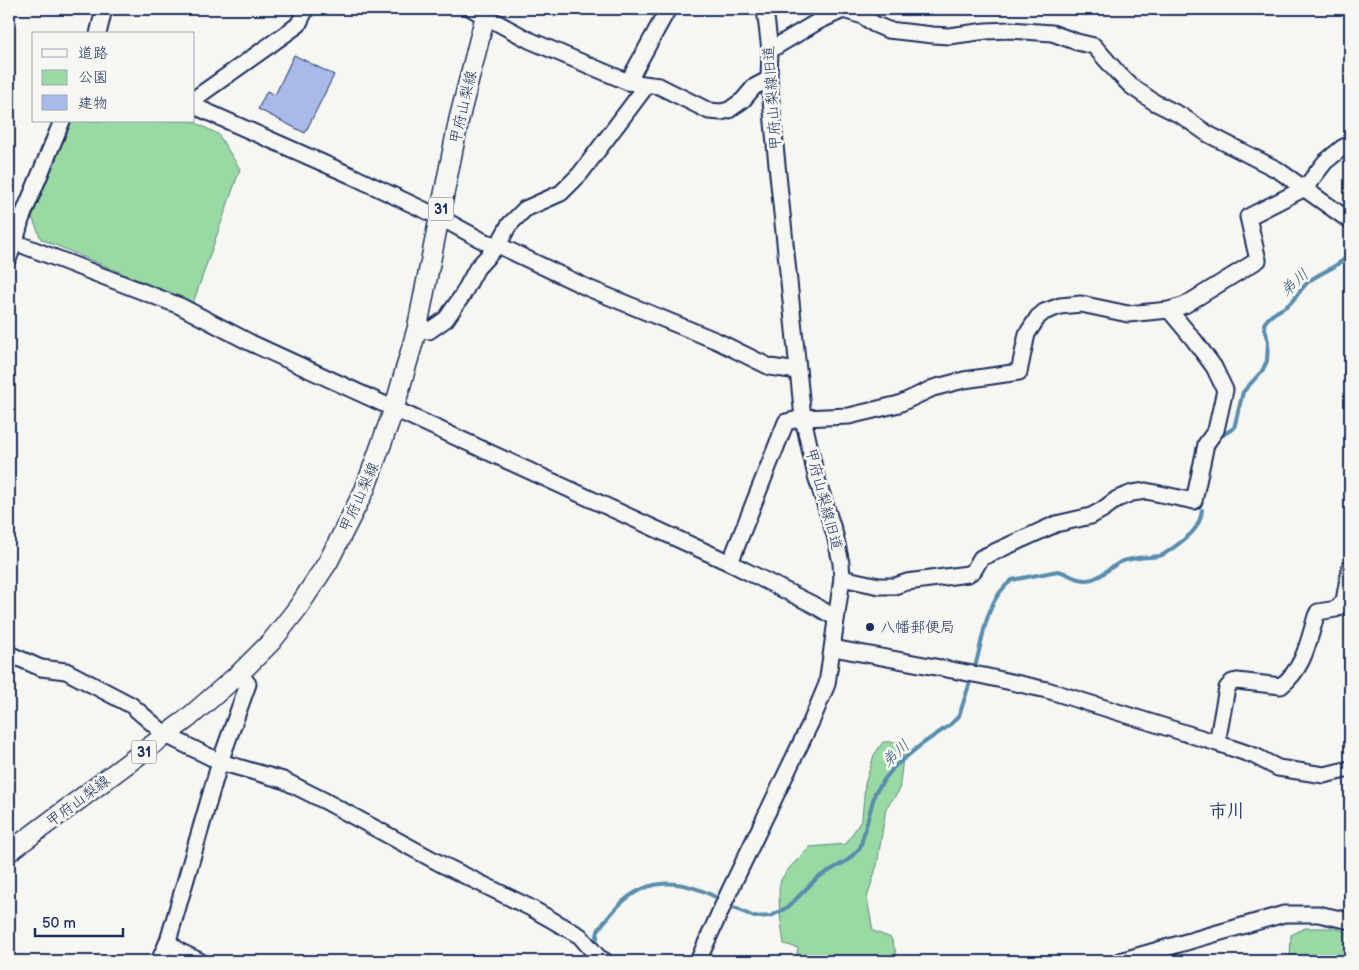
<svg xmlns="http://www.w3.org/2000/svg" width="1359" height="970" viewBox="0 0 1359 970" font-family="'Balsamiq Sans','Klee One',sans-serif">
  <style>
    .green { fill: #99daa4; stroke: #5a8481 }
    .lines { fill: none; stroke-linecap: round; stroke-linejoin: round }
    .stream { stroke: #588dad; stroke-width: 4 }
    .building { fill: #a8bae9; stroke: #1b2f5e }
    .minor-casing { stroke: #1b2f5e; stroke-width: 19 }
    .major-casing { stroke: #1b2f5e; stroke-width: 22 }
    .minor { stroke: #f6f6f2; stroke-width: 15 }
    .major { stroke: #f6f6f2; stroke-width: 19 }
    .poi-dot { fill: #1b2f5e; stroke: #f6f6f2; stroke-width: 2 }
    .labels { text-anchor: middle; stroke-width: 5; stroke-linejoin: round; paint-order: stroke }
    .shield { fill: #f6f6f2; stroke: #5d6b8a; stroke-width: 1 }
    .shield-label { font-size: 14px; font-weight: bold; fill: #1b2f5e }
    .street-label { font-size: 15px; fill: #1b2f5e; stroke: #f6f6f2 }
    .poi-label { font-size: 15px; fill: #1b2f5e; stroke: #f6f6f2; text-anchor: start }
    .water-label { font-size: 16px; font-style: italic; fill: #34567f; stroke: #f6f6f2 }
    .quarter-label { font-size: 18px; font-weight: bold; fill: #1b2f5e; stroke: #f6f6f2 }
  </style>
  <rect width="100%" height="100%" fill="#f6f6f2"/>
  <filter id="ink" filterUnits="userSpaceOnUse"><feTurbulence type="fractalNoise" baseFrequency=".02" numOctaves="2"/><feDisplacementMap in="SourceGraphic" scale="10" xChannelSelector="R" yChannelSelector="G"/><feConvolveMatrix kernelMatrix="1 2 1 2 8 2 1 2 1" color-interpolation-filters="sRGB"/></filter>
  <g filter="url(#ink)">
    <!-- green -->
    <g class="green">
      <polygon points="72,121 192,121 218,134 240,169 193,303 41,239 32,217"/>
      <path d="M883,742H900L904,749L899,791L886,808L877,865L867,898L873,931L891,938L899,961H796L798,948L784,944C782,929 776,892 781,880C788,867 800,858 810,847L846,844L862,819L865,784L874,755Z"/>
      <polygon points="1305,928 1336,928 1350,934 1350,961 1290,961 1291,935"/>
    </g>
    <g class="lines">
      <!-- stream -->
      <g class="stream">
        <path d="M1221,436L1234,428L1243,392L1262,371L1267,361L1268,342L1264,324C1269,314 1280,311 1288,305C1297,298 1303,284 1312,279C1326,270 1338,267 1350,253"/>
        <path d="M974,670C984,639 984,601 1012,580L1058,571C1069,573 1073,580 1087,580C1099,580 1109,567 1121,562C1132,557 1147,558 1159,556C1164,555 1168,551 1173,548C1188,537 1200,529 1202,510"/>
        <polyline points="727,904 754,917 771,916 788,907 817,878 848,860 860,848 875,793 884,780 894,767 922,744 950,725 959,716 972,676"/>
        <path d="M596,948C597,942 596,934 599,929C602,924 607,919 611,914C643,875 680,877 721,900"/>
      </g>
    </g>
    <!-- building -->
    <polygon class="building" points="294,55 334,75 305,133 258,109 267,91 275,95"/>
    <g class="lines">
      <!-- minor casing -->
      <g class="minor-casing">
        <g id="minor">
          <polyline points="472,9 529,40 628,82 659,86 709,111 721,112 729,110 743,100 754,87 769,79"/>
          <polyline points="98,34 104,9"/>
          <polyline points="770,50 817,22 843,10 863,16 874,24 888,30 933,35 949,36 986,31 1010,30 1052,33 1077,42 1094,46 1116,71 1131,86 1154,102 1182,116 1208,134 1278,170 1350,221"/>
          <polyline points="628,82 668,9"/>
          <polyline points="194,99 298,25 306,9"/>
          <polyline points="194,106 350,175 439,217 485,242 498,245 588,288 717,341 770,367 798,371"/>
          <polyline points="9,240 180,306 251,343 730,563 812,604 836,618"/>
          <polyline points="9,257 15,242 21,220 62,121"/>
          <polyline points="417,329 429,331 446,319 462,296 477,268 498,245 509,225 525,209 561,193 580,174 647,85"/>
          <polyline points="730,563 786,422 803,418 849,416 899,404 933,388 964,380 1019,372 1027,334 1038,317 1044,312 1060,306 1081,304 1128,314 1169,310 1185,305 1258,260 1248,217 1305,188 1325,162 1342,148 1350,144"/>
          <polyline points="842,578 879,586 895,586 907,582 968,574 974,570 981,558 1056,524 1091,516 1102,510 1117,499 1132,493 1146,491 1194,501 1206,444 1216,430 1225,390 1214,367 1194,340 1169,310"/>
          <polyline points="833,648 984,676 1047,690 1217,743 1255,756 1278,768 1324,775 1350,769"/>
          <polyline points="9,654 41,668 66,671 131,705 166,735 220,762 283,780 325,801 441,864 531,908 580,936 598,957 605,961"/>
          <path d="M1217,743L1227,688L1232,682L1237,681L1281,686C1304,668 1308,643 1316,616L1318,612L1336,609L1344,601L1350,567"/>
          <polyline points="168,941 179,951 200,961"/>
          <polyline points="159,961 168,941 220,762 248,684 240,673"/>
          <polyline points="698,961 729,892 812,720 827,684 842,578 841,563 835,535 816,476 803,418 776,155 769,79 770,50 765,9"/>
          <polyline points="1120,961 1284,914 1318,914 1350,921"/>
        </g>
      </g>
      <!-- major casing -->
      <g class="major-casing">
        <polyline id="major" points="9,852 187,719 240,673 271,642 297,609 328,562 365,489 394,409 417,329 459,119 487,9"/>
      </g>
      <!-- minor -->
      <use href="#minor" class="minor"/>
      <!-- major -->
      <use href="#major" class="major"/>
    </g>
  </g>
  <!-- markers -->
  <circle class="poi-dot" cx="870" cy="627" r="5"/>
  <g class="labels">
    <!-- shield labels -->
    <g class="shield">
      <rect x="428.5" y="197.5" width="25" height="23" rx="4"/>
      <rect x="131.5" y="740.5" width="25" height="23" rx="4"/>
    </g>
    <g class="shield-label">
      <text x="441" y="214">31</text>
      <text x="144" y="757">31</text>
    </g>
    <!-- street labels -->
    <g class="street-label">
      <text transform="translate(772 98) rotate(-94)" y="5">甲府山梨線旧道</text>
      <text transform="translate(463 107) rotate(-77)" y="5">甲府山梨線</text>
      <text transform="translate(359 497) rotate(-66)" y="5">甲府山梨線</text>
      <text transform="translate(824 499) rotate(75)" y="5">甲府山梨線旧道</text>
      <text transform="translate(78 801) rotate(-37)" y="5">甲府山梨線</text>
    </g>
    <!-- poi labels -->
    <g class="poi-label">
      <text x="880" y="632">八幡郵便局</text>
    </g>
    <!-- water labels -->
    <g class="water-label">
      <text transform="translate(1294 282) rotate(-42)" y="6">弟川</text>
      <text transform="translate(895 753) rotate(-43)" y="6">弟川</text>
    </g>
    <!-- quarter labels -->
    <g class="quarter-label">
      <text x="1227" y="817">市川</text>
    </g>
  </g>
  <!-- margin -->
  <rect width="1359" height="970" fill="none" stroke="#f6f6f2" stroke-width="30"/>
  <rect x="15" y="15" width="1329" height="940" fill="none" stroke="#1b2f5e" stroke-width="2" filter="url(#ink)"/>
  <!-- legend -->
  <rect x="32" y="32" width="162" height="90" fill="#f6f6f2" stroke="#9ea6b7"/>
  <rect x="42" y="49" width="25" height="8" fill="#f6f6f2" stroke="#9ea6b7"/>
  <text x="78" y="58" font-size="15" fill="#1b2f5e">道路</text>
  <rect x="42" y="70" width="25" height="15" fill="#99daa4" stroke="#9ea6b7"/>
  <text x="78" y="82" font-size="15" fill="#1b2f5e">公園</text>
  <rect x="42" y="95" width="25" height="15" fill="#a8bae9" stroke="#9ea6b7"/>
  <text x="78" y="108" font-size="15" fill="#1b2f5e">建物</text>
  <!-- scale -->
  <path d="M35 928v8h88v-8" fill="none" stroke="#1b2f5e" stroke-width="2.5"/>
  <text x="42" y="928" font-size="15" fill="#1b2f5e" stroke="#f6f6f2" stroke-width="4" paint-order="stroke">50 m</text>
</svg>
